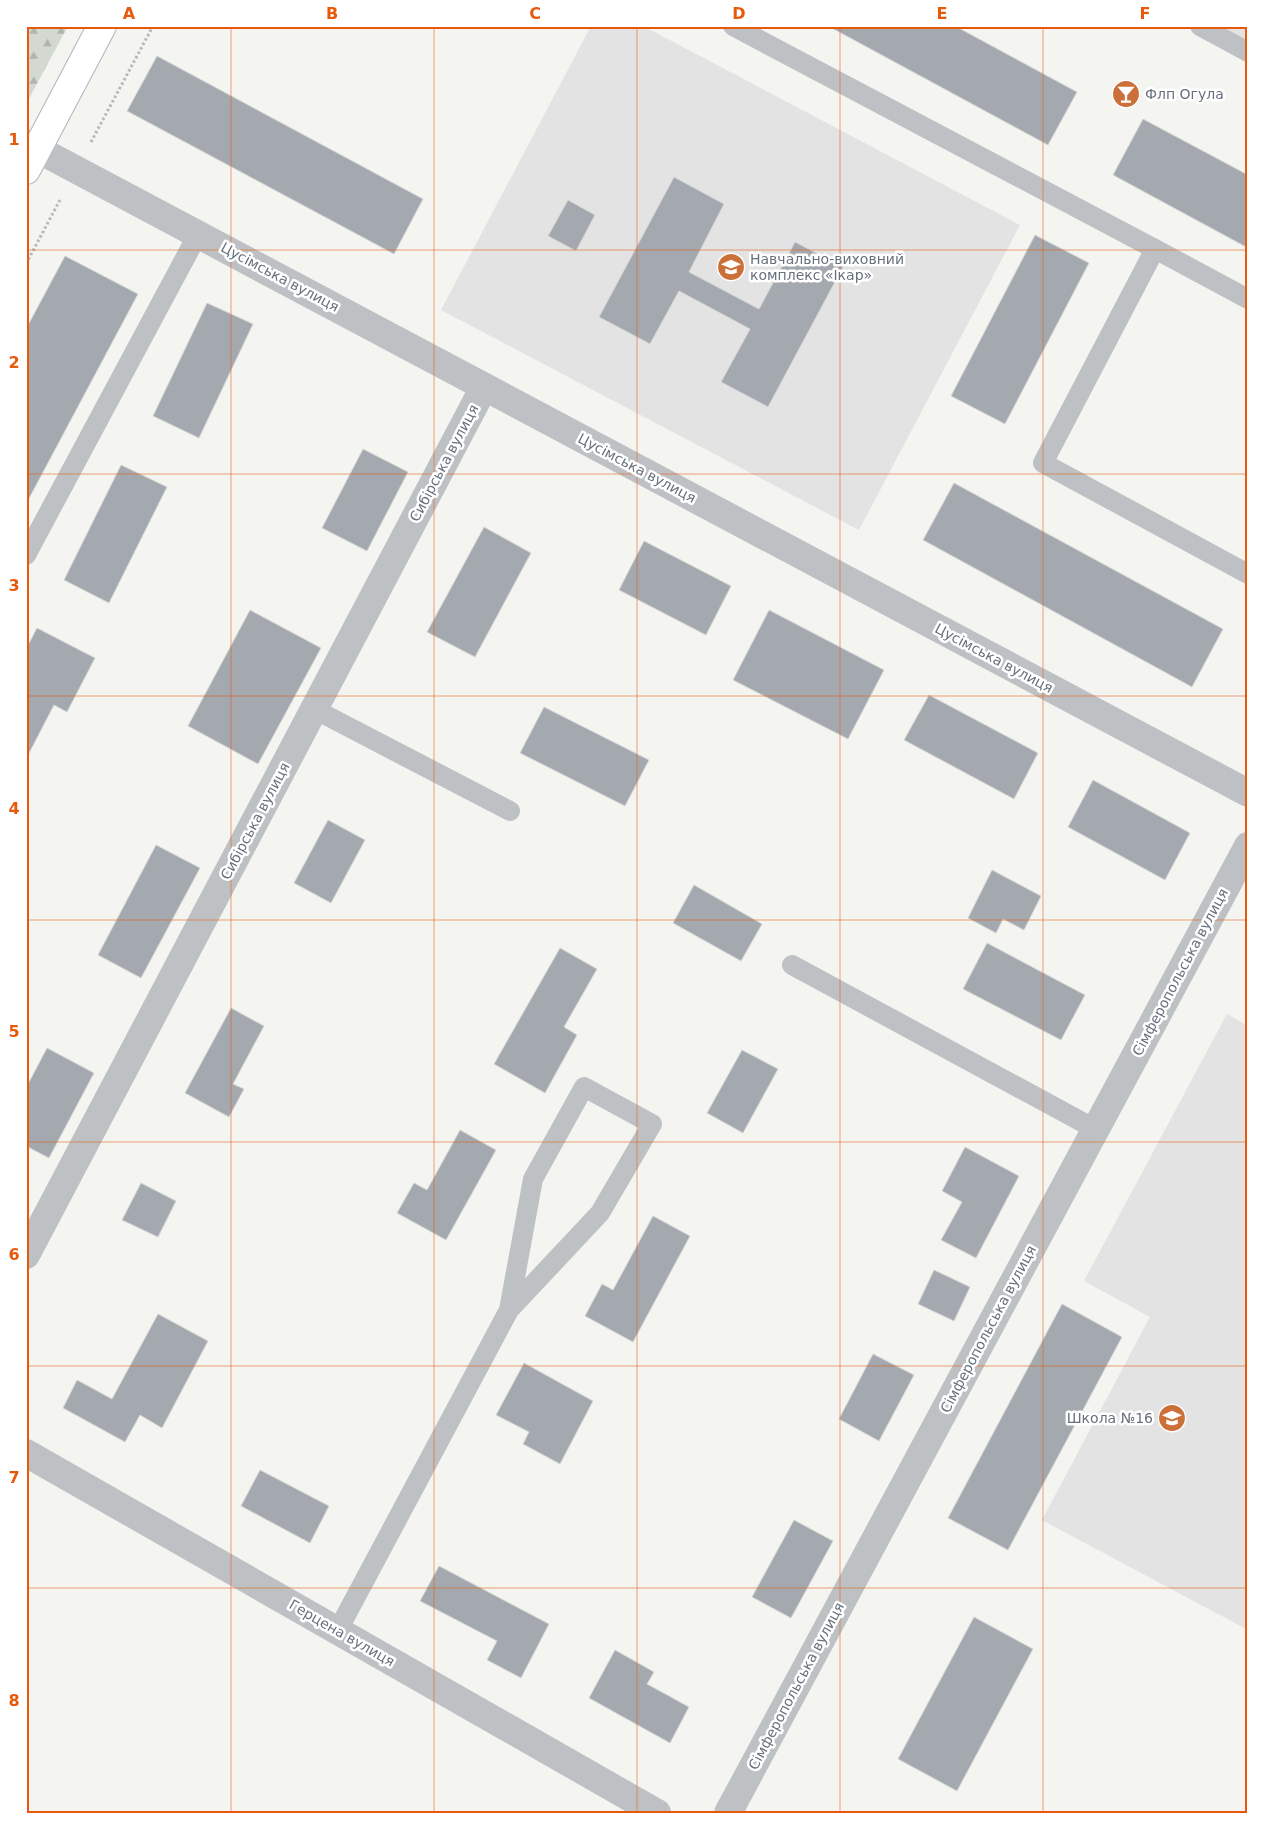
<svg xmlns="http://www.w3.org/2000/svg" width="1274" height="1839" viewBox="0 0 1274 1839" font-family="'DejaVu Sans',sans-serif">
  <style>
    .built { fill: #e2e3e2 }
    .forest { fill: url(#forest-firs) }
    .building { fill: #a4a9af; stroke: #d6d6d4 }
    .lines { fill: none; stroke-linecap: round; stroke-linejoin: round }
    .secondary-casing { stroke: #b1b4b9; stroke-width: 30 }
    .path { stroke: #b6b8bb; stroke-width: 3; stroke-dasharray: 2.5 2.5; stroke-linecap: butt }
    .service { stroke: #bec1c4; stroke-width: 20 }
    .minor { stroke: #bec1c4; stroke-width: 28 }
    .secondary { stroke: #fff; stroke-width: 28 }
    .grid { fill: none; stroke: #e8590c; stroke-width: 1; stroke-opacity: 0.55 }
    .labels { text-anchor: middle; stroke-width: 5; stroke-linejoin: round; paint-order: stroke }
    .poi-label { font-size: 14px; fill: #67717e; stroke: #fff; text-anchor: start }
    .street-label { font-size: 14px; fill: #67717e; stroke: #fff }
    .neatline { fill: none; stroke: #e8590c; stroke-width: 2 }
    .grid-label { font-size: 16px; text-anchor: middle; font-weight: bold; fill: #e8590c }
  </style>
  <defs>
    <pattern id="forest-firs" width="22" height="20" patternUnits="userSpaceOnUse" patternTransform="scale(1.25)"><rect width="22" height="20" fill="#d3d9d1"/><path d="M5 1l3.5 6h-7zM16 11l3.5 6h-7z" fill="#afb4af"/></pattern>
  </defs>
  <rect width="100%" height="100%" fill="#f4f4f1"/>
  <!-- built -->
  <g class="built">
    <polygon points="591,26 643,26 1020,225 859,530 441,310"/>
    <polygon points="1186,26 1248,26 1248,59"/>
    <polygon points="1227,1014 1248,1026 1248,1630 1042,1520 1150,1317 1084,1281"/>
  </g>
  <!-- forest -->
  <polygon class="forest" points="26,26 68,26 26,104"/>
  <!-- building -->
  <g class="building">
    <polygon points="828,26 955,26 1077,92 1048,145"/>
    <polygon points="157,56 423,199 394,254 127,111"/>
    <polygon points="1143,119 1248,175 1248,248 1113,175"/>
    <polygon points="674,177 724,204 689,272 759,309 795,242 843,267 768,407 721,382 750,329 679,291 650,344 599,317"/>
    <polygon points="568,200 595,215 576,251 548,236"/>
    <polygon points="1035,235 1089,263 1005,424 951,396"/>
    <polygon points="65,256 138,294 26,504 26,329"/>
    <polygon points="207,303 253,324 199,438 153,416"/>
    <polygon points="363,449 408,472 367,551 322,528"/>
    <polygon points="121,465 167,487 109,603 64,580"/>
    <polygon points="954,483 1223,629 1192,687 923,540"/>
    <polygon points="484,527 531,553 475,657 427,632"/>
    <polygon points="644,541 731,586 706,635 619,590"/>
    <polygon points="250,610 321,648 258,764 188,726"/>
    <polygon points="769,610 884,670 848,739 733,680"/>
    <polygon points="37,628 95,658 67,712 54,705 27,757 26,649"/>
    <polygon points="929,695 1038,753 1014,799 904,740"/>
    <polygon points="544,707 649,760 625,806 520,753"/>
    <polygon points="1093,780 1190,833 1165,880 1068,827"/>
    <polygon points="328,820 365,840 331,903 294,883"/>
    <polygon points="156,845 200,868 141,978 98,955"/>
    <polygon points="992,870 1041,896 1024,930 1003,919 996,933 968,918"/>
    <polygon points="694,885 762,924 741,961 673,923"/>
    <polygon points="987,943 1085,995 1061,1040 963,989"/>
    <polygon points="560,948 597,969 564,1027 577,1035 545,1093 494,1064"/>
    <polygon points="231,1008 264,1026 233,1084 244,1089 229,1117 185,1093"/>
    <polygon points="47,1048 94,1073 49,1158 26,1146 26,1088"/>
    <polygon points="742,1050 778,1069 743,1133 707,1113"/>
    <polygon points="460,1130 496,1150 446,1240 397,1213 414,1183 427,1190"/>
    <polygon points="965,1147 1019,1176 976,1258 941,1240 962,1202 942,1191"/>
    <polygon points="141,1183 176,1201 158,1237 122,1220"/>
    <polygon points="653,1216 690,1236 633,1342 585,1316 602,1284 613,1290"/>
    <polygon points="934,1270 970,1287 954,1321 918,1304"/>
    <polygon points="1062,1304 1122,1337 1008,1550 948,1518"/>
    <polygon points="158,1314 208,1341 162,1428 140,1415 125,1442 63,1408 77,1380 112,1399"/>
    <polygon points="873,1354 914,1375 879,1441 839,1419"/>
    <polygon points="524,1363 593,1401 560,1464 523,1444 529,1432 496,1415"/>
    <polygon points="260,1470 329,1506 310,1543 241,1506"/>
    <polygon points="794,1520 833,1541 791,1618 752,1597"/>
    <polygon points="439,1566 549,1624 521,1678 487,1660 497,1641 420,1601"/>
    <polygon points="974,1617 1033,1649 957,1791 898,1759"/>
    <polygon points="615,1650 654,1672 647,1684 689,1707 670,1743 589,1698"/>
  </g>
  <g class="lines">
    <!-- secondary casing -->
    <g class="secondary-casing">
      <polyline id="secondary" points="26,170 102,26"/>
    </g>
    <!-- path -->
    <g class="path">
      <polyline points="91,142 153,26"/>
      <polyline points="26,264 61,198"/>
    </g>
    <!-- service -->
    <g class="service">
      <polyline points="733,26 1155,249"/>
      <polyline points="1200,26 1248,52"/>
      <polyline points="1248,299 1155,249 1043,463 1248,574"/>
      <polyline points="26,555 198,234"/>
      <polyline points="314,709 510,811"/>
      <polyline points="792,965 1095,1129"/>
      <polyline points="338,1630 509,1310 600,1213 652,1124 584,1087 533,1179 509,1310"/>
    </g>
    <!-- minor -->
    <g class="minor">
      <polyline points="26,143 1248,793"/>
      <polyline points="26,1255 484,387"/>
      <polyline points="26,1453 657,1813"/>
      <polyline points="728,1813 1248,846"/>
    </g>
    <!-- secondary -->
    <use href="#secondary" class="secondary"/>
  </g>
  <!-- grid -->
  <path class="grid" d="M231,26V1813M434,26V1813M637,26V1813M840,26V1813M1043,26V1813M26,250H1248M26,474H1248M26,696H1248M26,920H1248M26,1142H1248M26,1366H1248M26,1588H1248"/>
  <!-- icons -->
  <defs>
    <g id="bar-disc" transform="scale(1.4375)"><circle r="9.5" fill="#cc703a" stroke="#fff"/><path d="M-6-5H6L.8 .8V4.5H3.5V6h-7V4.5H-.8V.8Z" fill="#fff"/></g>
    <g id="school-disc" transform="scale(1.4375)"><circle r="9.5" fill="#cc703a" stroke="#fff"/><path d="M0-5L7-2L0 1L-7-2ZM-4 1L0 2.5L4 1V4Q0 6-4 4Z" fill="#fff"/></g>
  </defs>
  <g fill-rule="evenodd">
    <use href="#bar-disc" x="1126" y="94"/>
    <use href="#school-disc" x="731" y="267"/>
    <use href="#school-disc" x="1172" y="1418"/>
  </g>
  <g class="labels">
    <!-- poi labels -->
    <g class="poi-label">
      <text x="1145" y="99">Флп Огула</text>
      <text x="750" y="264">Навчально-виховний<tspan x="750" dy="16">комплекс «Ікар»</tspan></text>
      <text x="1153" y="1423" text-anchor="end">Школа №16</text>
    </g>
    <!-- street labels -->
    <g class="street-label">
      <text transform="translate(280 277) rotate(28)" y="5">Цусімська вулиця</text>
      <text transform="translate(444 463) rotate(-62)" y="5">Сибірська вулиця</text>
      <text transform="translate(637 468) rotate(28)" y="5">Цусімська вулиця</text>
      <text transform="translate(994 658) rotate(28)" y="5">Цусімська вулиця</text>
      <text transform="translate(255 821) rotate(-62)" y="5">Сибірська вулиця</text>
      <text transform="translate(1180 972) rotate(-62)" y="5">Сімферопольська вулиця</text>
      <text transform="translate(988 1329) rotate(-62)" y="5">Сімферопольська вулиця</text>
      <text transform="translate(342 1633) rotate(30)" y="5">Герцена вулиця</text>
      <text transform="translate(796 1686) rotate(-62)" y="5">Сімферопольська вулиця</text>
    </g>
  </g>
  <!-- border -->
  <rect width="1274" height="1839" fill="none" stroke="#ffffff" stroke-width="55"/>
  <rect x="28" y="28" width="1218" height="1784" class="neatline"/>
  <g class="grid-label">
    <text x="129" y="19">A</text>
    <text x="332" y="19">B</text>
    <text x="535" y="19">C</text>
    <text x="739" y="19">D</text>
    <text x="942" y="19">E</text>
    <text x="1145" y="19">F</text>
    <text x="14" y="145">1</text>
    <text x="14" y="368">2</text>
    <text x="14" y="591">3</text>
    <text x="14" y="814">4</text>
    <text x="14" y="1037">5</text>
    <text x="14" y="1260">6</text>
    <text x="14" y="1483">7</text>
    <text x="14" y="1706">8</text>
  </g>
</svg>
